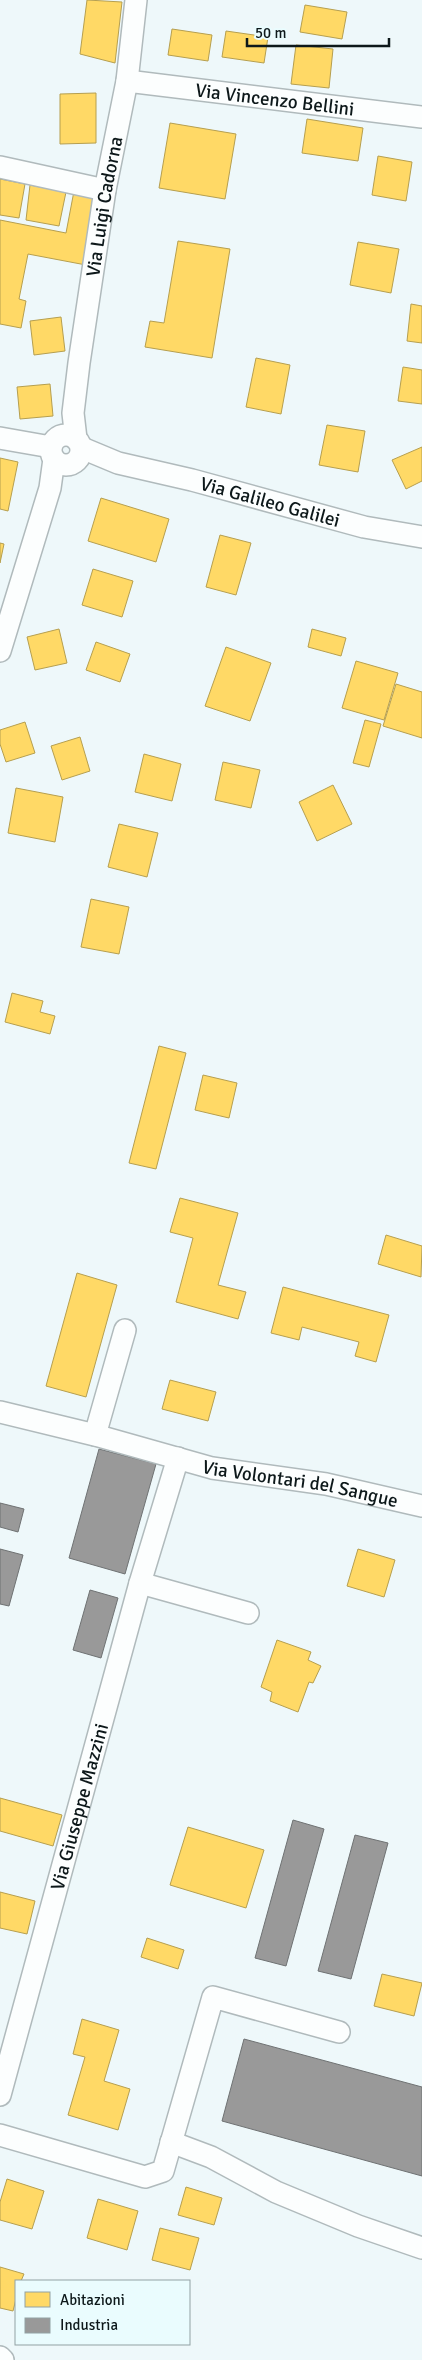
<svg xmlns="http://www.w3.org/2000/svg" width="422" height="2360" viewBox="0 0 422 2360" font-family="Signika,sans-serif">
  <style>
    .homes { fill: #ffd966; stroke: #b69f4f }
    .industry { fill: #999; stroke: #6f7273 }
    .lines { fill: none; stroke-linecap: round; stroke-linejoin: round }
    .street-casing { stroke: #b0babc; stroke-width: 24 }
    .street { stroke: #fcfefe; stroke-width: 21 }
    .labels { text-anchor: middle; stroke-width: 5; stroke-linejoin: round; paint-order: stroke }
    .street-label { font-size: 19px; fill: #0d181a; stroke: #eafcfe }
  </style>
  <rect width="100%" height="100%" fill="#eef8fa"/>
  <!-- homes -->
  <g class="homes">
    <polygon points="87,0 122,2 115,63 80,54"/>
    <polygon points="305,5 347,12 342,39 300,32"/>
    <polygon points="172,29 212,35 208,61 168,55"/>
    <polygon points="226,31 268,37 264,63 222,57"/>
    <polygon points="296,45 333,49 329,88 291,84"/>
    <polygon points="96,93 96,143 60,144 60,94"/>
    <polygon points="307,119 363,128 358,161 302,153"/>
    <polygon points="170,123 236,134 225,199 159,188"/>
    <polygon points="378,156 412,162 406,201 372,195"/>
    <polygon points="0,179 25,184 19,218 0,215"/>
    <polygon points="30,185 66,192 59,226 26,220"/>
    <polygon points="74,191 99,196 86,265 28,254 19,299 26,301 21,328 0,324 0,220 66,233"/>
    <polygon points="178,241 230,249 212,358 145,347 150,321 164,323"/>
    <polygon points="358,242 399,249 391,293 350,285"/>
    <polygon points="411,304 422,306 422,343 407,341"/>
    <polygon points="61,317 65,351 34,355 30,321"/>
    <polygon points="256,358 290,365 281,414 246,407"/>
    <polygon points="403,367 422,370 422,404 398,401"/>
    <polygon points="50,384 53,416 20,419 17,387"/>
    <polygon points="327,425 365,431 358,472 319,465"/>
    <polygon points="422,447 422,481 406,489 392,460"/>
    <polygon points="0,458 18,462 8,511 0,509"/>
    <polygon points="101,498 169,519 156,562 88,541"/>
    <polygon points="220,535 251,543 236,595 206,587"/>
    <polygon points="0,543 4,544 0,563"/>
    <polygon points="93,569 133,581 122,617 82,605"/>
    <polygon points="59,629 67,663 35,670 27,637"/>
    <polygon points="312,629 346,638 341,656 308,647"/>
    <polygon points="96,642 130,654 120,682 86,670"/>
    <polygon points="226,647 271,663 250,721 205,706"/>
    <polygon points="356,661 398,673 384,720 342,708"/>
    <polygon points="396,684 422,692 422,738 383,726"/>
    <polygon points="365,720 381,724 369,767 353,763"/>
    <polygon points="25,722 35,753 6,762 0,744 0,730"/>
    <polygon points="80,737 90,771 62,780 51,746"/>
    <polygon points="144,754 181,764 172,801 135,792"/>
    <polygon points="223,762 260,770 251,808 215,800"/>
    <polygon points="333,785 352,824 317,841 299,802"/>
    <polygon points="16,788 63,797 55,842 8,833"/>
    <polygon points="119,824 158,833 147,877 108,867"/>
    <polygon points="91,899 129,907 119,954 81,947"/>
    <polygon points="12,993 43,1001 40,1012 55,1016 50,1034 5,1022"/>
    <polygon points="159,1046 186,1053 156,1169 129,1163"/>
    <polygon points="203,1075 237,1083 229,1118 195,1110"/>
    <polygon points="180,1198 238,1213 218,1285 246,1292 238,1319 176,1302 193,1238 170,1232"/>
    <polygon points="386,1235 422,1246 421,1277 378,1264"/>
    <polygon points="77,1273 117,1285 86,1397 46,1386"/>
    <polygon points="283,1287 389,1315 376,1362 355,1356 359,1342 302,1327 299,1340 271,1333"/>
    <polygon points="170,1380 216,1392 208,1421 162,1409"/>
    <polygon points="358,1549 395,1560 384,1597 347,1586"/>
    <polygon points="277,1640 311,1652 308,1660 321,1666 313,1683 309,1682 298,1712 270,1701 272,1692 261,1687"/>
    <polygon points="0,1798 62,1815 53,1846 0,1831"/>
    <polygon points="188,1827 264,1850 246,1908 170,1885"/>
    <polygon points="0,1892 35,1901 27,1934 0,1928"/>
    <polygon points="147,1938 184,1950 178,1969 141,1957"/>
    <polygon points="382,1974 422,1983 414,2016 374,2006"/>
    <polygon points="82,2019 119,2030 104,2081 130,2089 118,2130 68,2115 85,2057 73,2054"/>
    <polygon points="7,2179 44,2191 32,2229 0,2220 0,2202"/>
    <polygon points="186,2187 222,2198 214,2225 178,2215"/>
    <polygon points="98,2199 138,2211 127,2250 87,2238"/>
    <polygon points="160,2228 199,2238 190,2270 152,2260"/>
    <polygon points="0,2267 24,2274 21,2281 16,2281 16,2299 13,2311 0,2308"/>
  </g>
  <!-- industry -->
  <g class="industry">
    <polygon points="99,1449 156,1464 125,1574 69,1558"/>
    <polygon points="0,1503 24,1509 18,1532 0,1527"/>
    <polygon points="0,1549 23,1555 9,1606 0,1604"/>
    <polygon points="90,1590 118,1598 101,1658 73,1650"/>
    <polygon points="293,1820 324,1829 286,1966 255,1958"/>
    <polygon points="355,1835 388,1843 351,1979 318,1971"/>
    <polygon points="244,2039 422,2087 422,2176 222,2121"/>
  </g>
  <g class="lines">
    <!-- street casing -->
    <g class="street-casing">
      <g id="street">
        <path id="s1" d="M127,81L422,117"/>
        <polyline points="0,167 105,190"/>
        <circle cx="66" cy="450" r="15"/>
        <polyline points="0,438 51,447"/>
        <path id="s2" d="M76,439L73,413L79,363L105,190L127,81L136,0"/>
        <path id="s3" d="M82,448L118,463L192,480L364,527L422,537"/>
        <polyline points="0,651 50,488 54,459"/>
        <path id="s4" d="M0,1412L95,1435L212,1468L326,1484L422,1506"/>
        <polyline points="95,1435 125,1330"/>
        <polyline points="140,1583 248,1613"/>
        <path id="s5" d="M0,2095L140,1583L178,1458"/>
        <polyline points="0,2135 145,2177 163,2171 213,1997 339,2032"/>
        <polyline points="171,2142 211,2157 276,2192 358,2226 422,2248"/>
        <polyline points="0,2357 3,2360"/>
      </g>
    </g>
    <!-- street -->
    <use href="#street" class="street"/>
  </g>
  <g class="labels">
    <!-- street labels -->
    <g class="street-label">
      <text dy="7" stroke="none"><textPath href="#s1" startOffset="149">Via Vincenzo Bellini</textPath></text>
      <text dy="7" stroke="none"><textPath href="#s2" startOffset="235">Via Luigi Cadorna</textPath></text>
      <text dy="7" stroke="none"><textPath href="#s3" startOffset="196">Via Galileo Galilei</textPath></text>
      <text dy="7" stroke="none"><textPath href="#s4" startOffset="309">Via Volontari del Sangue</textPath></text>
      <text dy="7" stroke="none"><textPath href="#s5" startOffset="299">Via Giuseppe Mazzini</textPath></text>
    </g>
  </g>
  <!-- legend -->
  <rect x="15" y="2280" width="175" height="65" fill="#eafcfe" stroke="#92a1a3"/>
  <rect x="25" y="2292" width="25" height="15" fill="#ffd966" stroke="#92a1a3"/>
  <text x="60" y="2305" font-size="15" fill="#0d181a">Abitazioni</text>
  <rect x="25" y="2318" width="25" height="15" fill="#999999" stroke="#92a1a3"/>
  <text x="60" y="2330" font-size="15" fill="#0d181a">Industria</text>
  <!-- scale -->
  <path d="M247 38v8h142v-8" fill="none" stroke="#0d181a" stroke-width="2.5"/>
  <text x="255" y="38" font-size="15" fill="#0d181a" stroke="#eafcfe" stroke-width="4" paint-order="stroke">50 m</text>
</svg>
